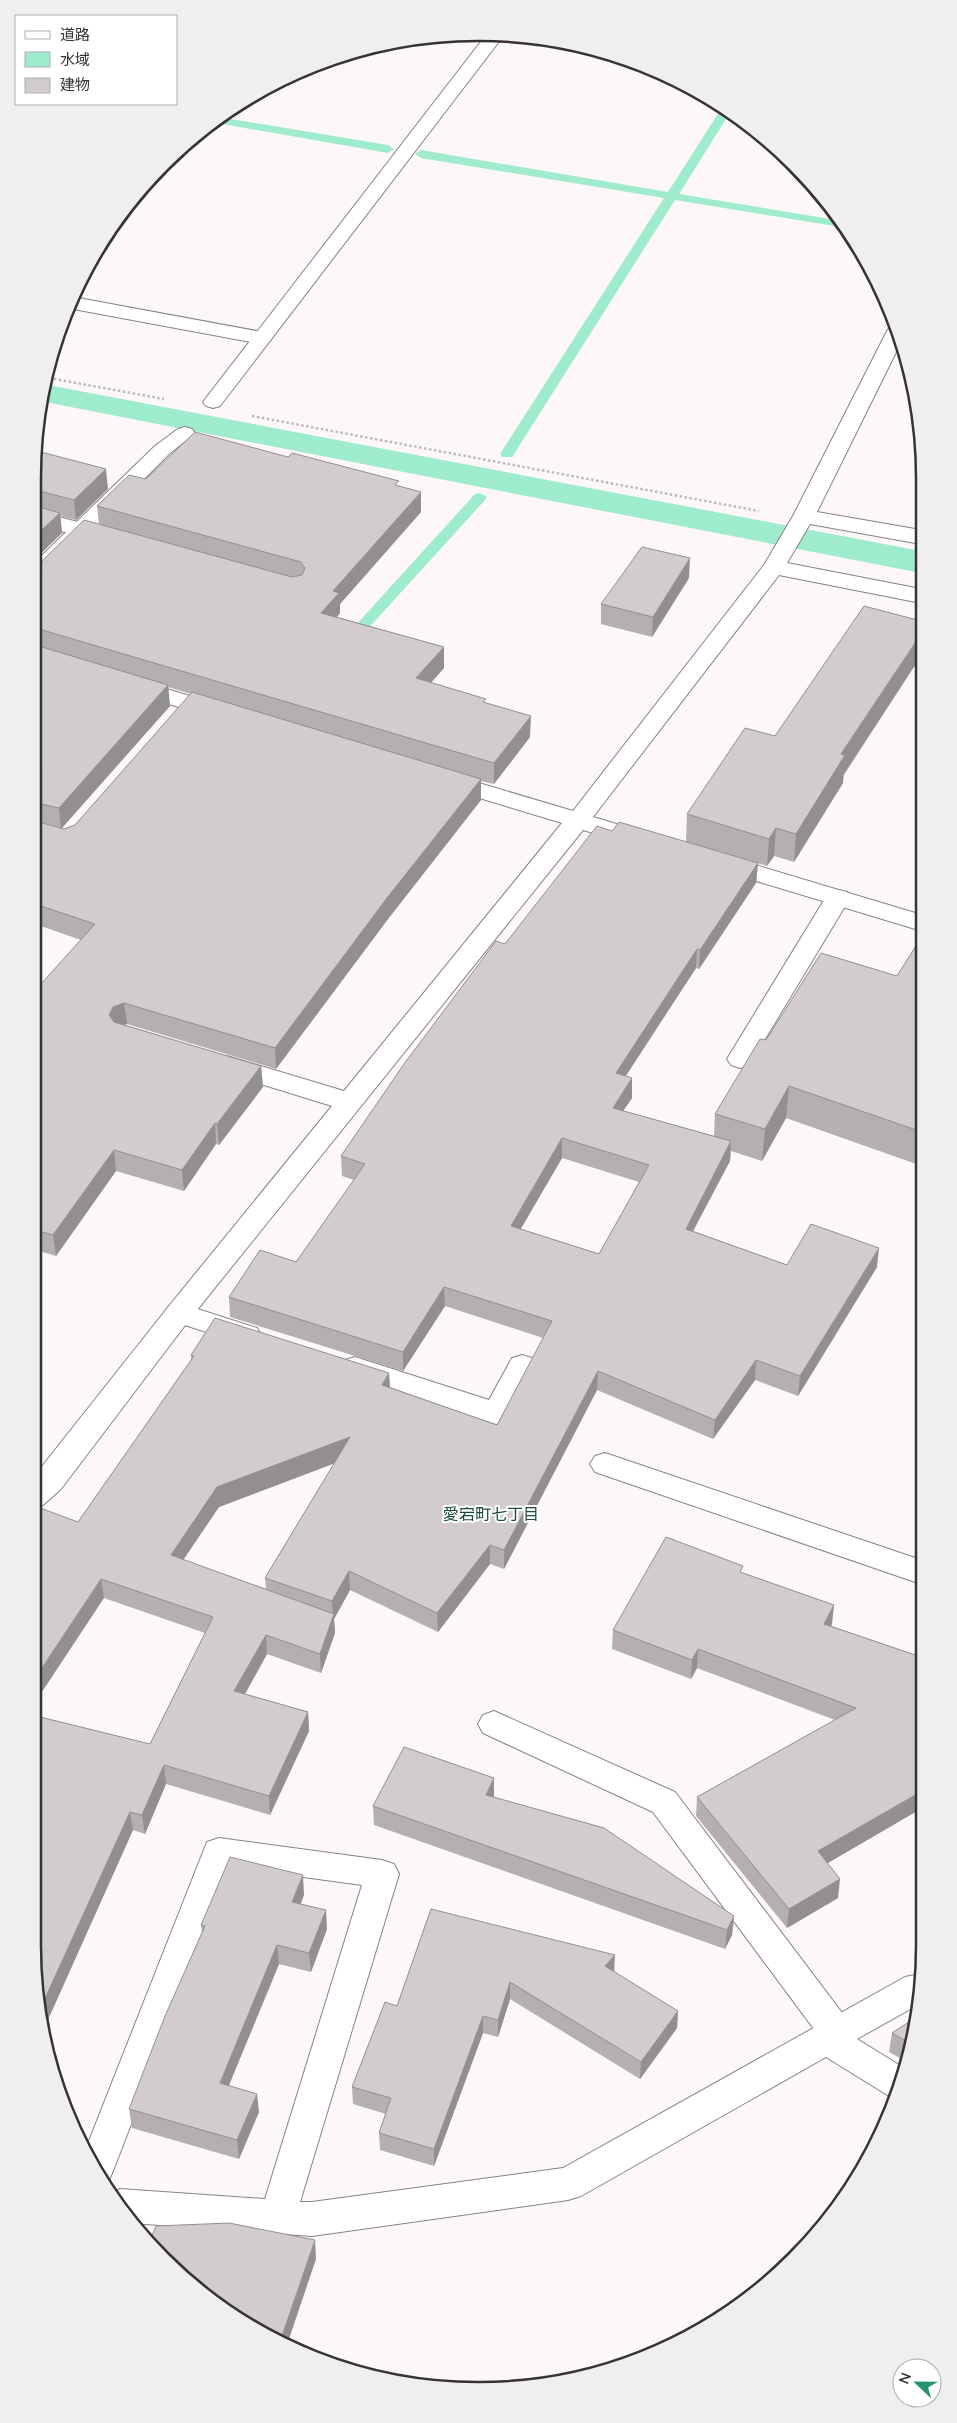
<svg xmlns="http://www.w3.org/2000/svg" width="957" height="2423" viewBox="0 0 957 2423" font-family="Mulish,'Noto Sans JP',sans-serif">
  <style>
    .water { fill: #9eebcd }
    .lines { fill: none; stroke-linecap: round; stroke-linejoin: round }
    .stream { fill: #9eebcd; fill-rule: evenodd }
    .service-casing { stroke: #878285; stroke-width: 2 }
    .minor-casing { stroke: #878285; stroke-width: 2 }
    .path { stroke: #bdb8ba; stroke-width: 2.5; stroke-dasharray: 2.5 2.5; stroke-linecap: butt }
    .service { fill: #fff; fill-rule: evenodd }
    .minor { fill: #fff; fill-rule: evenodd }
    .wall { fill: #b5afb2; fill-rule: evenodd }
    .shaded-wall { fill: #938e91 }
    .building { fill: #d2cbcf; stroke: #938e91; fill-rule: evenodd }
    .labels { text-anchor: middle; stroke-width: 4; stroke-linejoin: round; paint-order: stroke }
    .neighbourhood-label { font-size: 16px; fill: #1b4c3b; stroke: #fff }
    .rim { fill: none; stroke: #363335; stroke-width: 2.5 }
  </style>
  <rect width="100%" height="100%" fill="#fdf7fa"/>
  <!-- water -->
  <polygon class="water" points="48,385 921,551 921,573 45,402"/>
  <g class="lines">
    <!-- stream -->
    <g class="stream">
      <polygon points="723,106 731,111 679,194 836,220 841,227 675,200 514,454 512,457 502,457 500,454 664,198 421,158 415,154 421,150 668,192"/>
      <polygon points="219,117 388,145 394,149 388,153 211,122"/>
      <polygon points="480,493 487,497 485,500 354,644 344,644 342,641 344,638 475,494"/>
    </g>
    <!-- service casing -->
    <g class="service-casing">
      <g id="service">
        <polygon points="73,297 262,332 269,334 272,338 269,342 262,344 68,308"/>
        <polygon points="32,510 116,532 119,537 116,542 108,544 32,523"/>
        <polygon points="838,890 847,892 850,898 753,1059 749,1065 740,1068 731,1065 727,1059 829,892"/>
        <polygon points="179,1303 257,1328 261,1335 257,1342 247,1345 169,1320 165,1313 169,1306"/>
        <polygon points="522,1355 532,1358 536,1366 506,1421 496,1424 345,1376 341,1368 345,1360 355,1357 489,1400 512,1358"/>
        <polygon points="605,1453 924,1561 924,1585 595,1472 590,1464 595,1456"/>
        <polygon points="494,1711 675,1792 849,2022 854,2033 849,2044 837,2048 825,2044 653,1812 483,1733 478,1724 483,1715"/>
      </g>
    </g>
    <!-- minor casing -->
    <g class="minor-casing">
      <g id="minor">
        <polygon points="486,35 504,35 220,406 213,408 206,406 203,402 206,398"/>
        <polygon points="895,325 900,344 817,512 921,530 921,544 810,524 787,563 921,589 921,603 779,575 593,817 657,836 660,841 657,846 648,849 583,830 189,1320 61,1489 43,1505 32,1508 32,1479 169,1306 332,1106 218,1071 214,1065 218,1059 227,1056 344,1091 562,823 436,785 432,780 436,775 444,773 452,775 573,811 764,565 793,516 887,331 890,327"/>
        <polygon points="185,427 192,429 195,433 169,454 40,583 32,585 32,565 155,446 178,429"/>
        <polygon points="133,679 227,707 231,712 227,717 219,719 125,691 121,686 125,681"/>
        <polygon points="722,855 922,915 922,931 713,868 710,863 713,858"/>
        <polygon points="219,1838 382,1860 394,1864 399,1874 300,2202 312,2202 563,2168 905,1977 920,1974 914,2007 857,2039 904,2068 901,2088 895,2098 889,2096 826,2057 581,2196 568,2200 312,2236 132,2223 111,2193 120,2189 265,2199 362,1885 230,1867 113,2171 108,2182 104,2184 92,2167 85,2151 203,1852 207,1842"/>
      </g>
    </g>
    <!-- path -->
    <g class="path">
      <polyline points="49,378 164,399"/>
      <polyline points="252,416 759,511"/>
    </g>
    <!-- service -->
    <use href="#service" class="service"/>
    <!-- minor -->
    <use href="#minor" class="minor"/>
  </g>
  <!-- wall -->
  <g class="wall">
    <path d="M288,457L399,486L421,512L340,604V613L337,617L444,647V668L431,683L486,703L530,737L494,784L481,781V800L388,919L276,1069L127,1024L125,1025L261,1066L263,1087L219,1145L216,1144L184,1191L116,1171L56,1256L32,1249V994L81,940L32,923V566L39,564L99,524L97,506L146,479ZM168,687L191,694L75,825L64,829L62,828L170,706Z"/>
    <polygon points="32,478 108,489 76,520 60,516 62,533 32,562"/>
    <polygon points="689,578 652,637 601,624 601,604"/>
    <polygon points="921,656 844,775 843,783 794,862 774,856 767,866 686,842 687,814 775,736"/>
    <path d="M612,831L758,863L756,883L699,969L696,968L626,1076L632,1078V1098L623,1111L714,1136L715,1114L766,1040L897,976L922,936L923,1163H920L919,1165L786,1118L762,1161L731,1151L730,1161L693,1231L787,1265L877,1267L798,1396L755,1380L713,1439L597,1390L504,1569L490,1564L438,1632L350,1590L334,1619L335,1633L321,1673L267,1654L245,1694L308,1712L309,1731L270,1815L166,1784L145,1834L133,1830L46,2024L150,1744L205,1633L104,1598L78,1522L191,1360V1355L389,1373L390,1387L497,1425L543,1338L445,1306L403,1371L230,1317L229,1297L296,1262L354,1180L342,1176L341,1156L505,944ZM562,1158L639,1182L599,1254L520,1229ZM335,1463L265,1578L266,1589L183,1560L219,1507Z"/>
    <polygon points="743,1573 834,1605 831,1626 924,1658 924,1807 827,1863 838,1898 787,1928 696,1816 697,1797 835,1720 697,1668 691,1679 612,1649 613,1630"/>
    <polygon points="494,1798 734,1916 732,1935 725,1949 374,1825 373,1806"/>
    <polygon points="304,1895 301,1904 327,1929 311,1972 279,1964 229,2085 259,2112 239,2159 132,2128 129,2109 202,1932 201,1925"/>
    <polygon points="431,1909 614,1972 678,2011 677,2028 640,2079 510,1999 498,2037 483,2033 434,2166 380,2150 379,2133 386,2114 353,2104 352,2087 397,2006"/>
    <polygon points="912,2020 905,2061 889,2052 892,2033"/>
  </g>
  <!-- shaded-wall -->
  <g class="shaded-wall">
    <polygon points="106,469 108,489 76,520 74,500"/>
    <polygon points="421,492 421,512 340,604 340,613 322,633 321,613 333,591"/>
    <polygon points="60,513 62,533 32,562 32,539"/>
    <polygon points="690,558 689,578 652,637 653,617"/>
    <polygon points="921,634 921,656 843,775 843,783 794,862 796,834 841,754"/>
    <polygon points="444,647 444,668 416,699 416,678"/>
    <polygon points="168,685 170,706 61,829 59,808"/>
    <polygon points="531,716 530,737 494,784 494,763"/>
    <polygon points="481,779 481,800 388,919 276,1069 275,1048 387,898"/>
    <polygon points="776,828 774,856 767,866 769,839"/>
    <polygon points="758,863 756,883 699,969 700,950"/>
    <polygon points="697,949 696,968 615,1092 616,1073"/>
    <polygon points="124,1003 127,1024 115,1028 109,1015 113,1007"/>
    <polygon points="261,1066 263,1087 219,1145 217,1124"/>
    <polygon points="632,1078 632,1098 612,1127 613,1108"/>
    <polygon points="789,1086 786,1118 762,1161 765,1129"/>
    <polygon points="215,1123 216,1144 184,1191 182,1170"/>
    <polygon points="562,1138 562,1158 511,1246 511,1226"/>
    <polygon points="922,1138 922,1145 920,1163 919,1165"/>
    <polygon points="731,1141 730,1161 684,1248 686,1229"/>
    <polygon points="114,1150 116,1171 56,1256 53,1235"/>
    <polygon points="879,1248 877,1267 798,1396 800,1376"/>
    <polygon points="444,1287 445,1306 403,1371 403,1352"/>
    <polygon points="756,1360 755,1380 713,1439 715,1420"/>
    <polygon points="598,1371 597,1390 504,1569 504,1550"/>
    <polygon points="389,1373 390,1392 382,1385"/>
    <polygon points="350,1437 351,1457 219,1507 173,1575 171,1555 217,1487"/>
    <polygon points="490,1545 490,1564 438,1632 437,1613"/>
    <polygon points="349,1571 350,1590 334,1619 335,1633 321,1673 320,1654 333,1616 332,1601"/>
    <polygon points="101,1579 104,1598 32,1707 32,1683"/>
    <polygon points="834,1605 832,1624 822,1643 824,1624"/>
    <polygon points="266,1635 267,1654 236,1710 234,1691"/>
    <polygon points="698,1649 697,1668 691,1679 692,1660"/>
    <polygon points="308,1712 309,1731 270,1815 269,1796"/>
    <polygon points="164,1765 166,1784 145,1834 142,1815"/>
    <polygon points="494,1778 494,1798 486,1795"/>
    <polygon points="924,1790 924,1807 816,1870 818,1851"/>
    <polygon points="130,1812 133,1830 46,2024 42,2005"/>
    <polygon points="303,1875 304,1895 293,1921 292,1902"/>
    <polygon points="840,1879 838,1898 787,1928 789,1909"/>
    <polygon points="326,1910 327,1929 311,1972 309,1953"/>
    <polygon points="734,1916 732,1935 725,1949 727,1930"/>
    <polygon points="277,1945 279,1964 222,2102 220,2083"/>
    <polygon points="615,1955 614,1973 605,1966"/>
    <polygon points="510,1982 510,1999 498,2037 498,2020"/>
    <polygon points="678,2011 677,2028 640,2079 641,2062"/>
    <polygon points="483,2016 483,2033 434,2166 434,2149"/>
    <polygon points="257,2094 259,2112 239,2159 237,2140"/>
    <polygon points="315,2240 316,2259 287,2345 280,2342"/>
  </g>
  <!-- building -->
  <g class="building">
    <polygon points="195,432 288,457 292,453 399,481 395,485 421,492 333,591 339,593 321,613 444,647 416,678 486,699 483,702 531,716 494,763 32,627 32,566 39,564 84,520 292,577 302,575 305,568 301,562 97,506 129,475 146,479"/>
    <polygon points="37,451 106,469 74,500 32,489 32,478"/>
    <polygon points="32,505 60,513 32,539"/>
    <polygon points="642,547 690,558 653,617 601,604"/>
    <polygon points="864,606 921,621 921,634 841,754 845,755 796,834 776,828 769,839 687,814 745,728 775,736"/>
    <polygon points="32,644 168,685 59,808 32,802"/>
    <polygon points="192,692 481,779 387,898 275,1048 124,1003 113,1007 109,1015 114,1022 261,1066 217,1124 215,1123 182,1170 114,1150 53,1235 32,1229 32,994 95,924 32,903 32,820 64,829 75,825"/>
    <path d="M619,822L758,863L700,950L697,949L616,1073L632,1078L613,1108L731,1141L686,1229L787,1265L811,1224L879,1248L800,1376L756,1360L715,1420L598,1371L504,1550L490,1545L437,1613L349,1571L332,1601L265,1578L350,1437L217,1487L171,1555L334,1614L320,1654L266,1635L234,1691L308,1712L269,1796L164,1765L142,1815L130,1812L42,2005L32,1944V1715L150,1744L213,1617L101,1579L32,1683V1505L78,1522L194,1356L191,1355L215,1318L389,1373L382,1385L497,1425L552,1321L444,1287L403,1352L229,1297L260,1250L296,1262L365,1164L341,1156L404,1064L496,941L505,944L597,826L612,831ZM562,1138L649,1165L599,1254L511,1226Z"/>
    <polygon points="922,936 922,1132 789,1086 765,1129 715,1114 760,1039 766,1040 821,953 897,976"/>
    <polygon points="666,1537 743,1566 740,1572 834,1605 824,1624 924,1658 924,1790 818,1851 840,1879 789,1909 697,1797 856,1708 698,1649 692,1660 613,1630"/>
    <polygon points="404,1747 494,1778 486,1795 604,1828 734,1916 727,1930 373,1806"/>
    <polygon points="230,1857 303,1875 292,1902 326,1910 309,1953 277,1945 220,2083 257,2094 237,2140 129,2109 165,2016 205,1926 201,1925"/>
    <polygon points="431,1909 615,1955 605,1966 678,2011 641,2062 510,1982 498,2020 483,2016 434,2149 379,2133 391,2098 352,2087 385,2002 397,2006"/>
    <polygon points="912,2020 908,2042 892,2033"/>
    <polygon points="229,2223 315,2240 280,2342 256,2331 149,2243 156,2226"/>
  </g>
  <g class="labels">
    <!-- neighbourhood labels -->
    <g class="neighbourhood-label">
      <text x="491" y="1520">愛宕町七丁目</text>
    </g>
  </g>
  <!-- crop -->
  <path d="M0 0H957V2423H0ZM478 41H479A437 437 0 0 1 916 478V1945A437 437 0 0 1 479 2382H478A437 437 0 0 1 41 1945V478A437 437 0 0 1 478 41Z" fill="#efefef" fill-rule="evenodd"/>
  <path class="rim" d="M478 41H479A437 437 0 0 1 916 478V1945A437 437 0 0 1 479 2382H478A437 437 0 0 1 41 1945V478A437 437 0 0 1 478 41Z"/>
  <!-- legend -->
  <rect x="15" y="15" width="162" height="90" fill="#ffffff" stroke="#afadae"/>
  <rect x="25" y="31" width="25" height="8" fill="#ffffff" stroke="#afadae"/>
  <text x="60" y="40" font-size="15" fill="#363335">道路</text>
  <rect x="25" y="52" width="25" height="15" fill="#9eebcd" stroke="#afadae"/>
  <text x="60" y="65" font-size="15" fill="#363335">水域</text>
  <rect x="25" y="78" width="25" height="15" fill="#d2cbcf" stroke="#afadae"/>
  <text x="60" y="90" font-size="15" fill="#363335">建物</text>
  <!-- north arrow -->
  <g transform="translate(917 2383) rotate(292)"><circle r="24" fill="#ffffff" stroke="#afadae"/>
  <path d="M0-4L9 19L0 12L-9 19Z" fill="#279372"/>
  <text y="-8" font-size="14" font-weight="bold" text-anchor="middle" fill="#363335">N</text>
  </g>
</svg>
